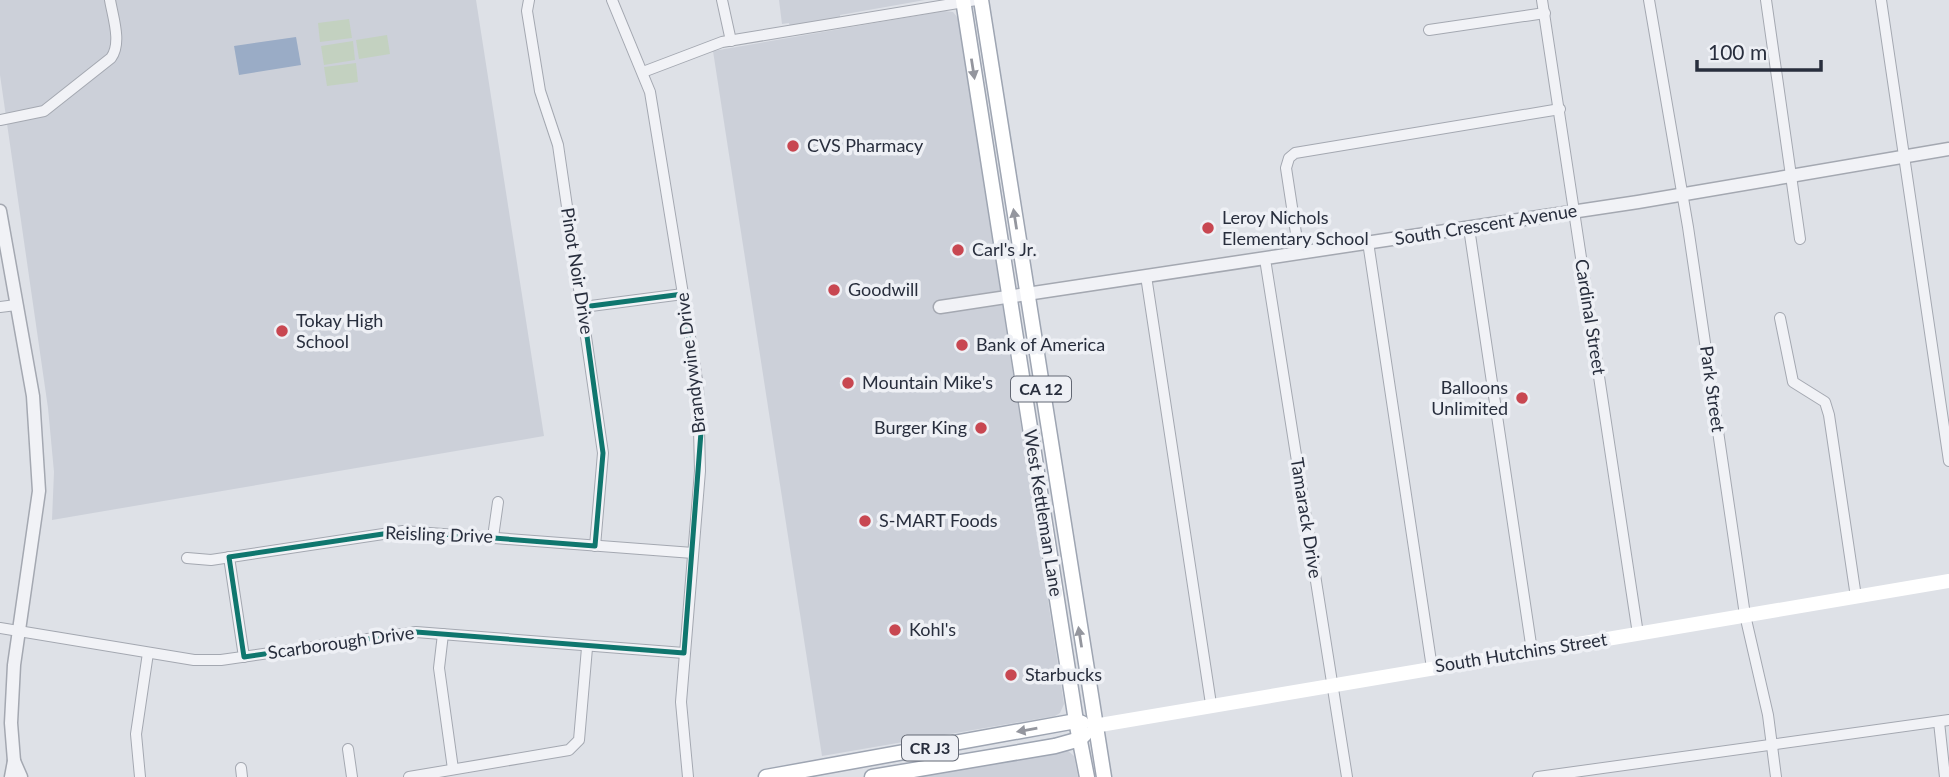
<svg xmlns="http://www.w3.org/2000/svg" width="1949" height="777" viewBox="0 0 1949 777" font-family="Lato,sans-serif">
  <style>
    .built { fill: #ccd0d9 }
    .green { fill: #c3d1c0 }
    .water { fill: #9aacc6 }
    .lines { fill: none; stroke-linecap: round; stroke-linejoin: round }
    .minor-casing { stroke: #a4a8b1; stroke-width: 12 }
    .tertiary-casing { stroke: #a4a8b1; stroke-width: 15 }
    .primary-casing { stroke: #9ea5b2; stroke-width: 17 }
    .minor { stroke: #f1f2f6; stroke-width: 10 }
    .tertiary { stroke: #f1f2f6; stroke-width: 12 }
    .secondary { stroke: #fff; stroke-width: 14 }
    .primary { stroke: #fff; stroke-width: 14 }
    .oneway { fill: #94969e }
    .marked { fill: none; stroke: #0f766e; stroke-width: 5; stroke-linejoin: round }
    .poi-dot { fill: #c84751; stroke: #eef0f5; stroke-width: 2.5 }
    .labels { text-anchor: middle; stroke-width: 7; stroke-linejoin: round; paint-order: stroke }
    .shield { fill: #eef0f5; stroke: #636874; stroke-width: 2 }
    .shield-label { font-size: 16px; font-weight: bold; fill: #282e3d }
    .poi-label { font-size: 18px; fill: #282e3d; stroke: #eef0f5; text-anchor: start }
    .street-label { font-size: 18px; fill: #282e3d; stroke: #eef0f5 }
  </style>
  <rect width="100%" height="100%" fill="#dee1e7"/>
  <!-- built -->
  <g class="built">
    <polygon points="0,0 476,0 544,436 52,520 54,472 48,408 0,75"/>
    <polygon points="779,0 925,0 840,15 840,23 791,31 789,23 782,24"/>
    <polygon points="944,11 953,12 958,18 1064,704 1060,713 1055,716 822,756 713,51"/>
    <polygon points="1066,749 1074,756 1078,777 900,777"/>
  </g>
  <!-- green -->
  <g class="green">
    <polygon points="349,19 352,38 320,42 318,23"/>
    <polygon points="387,35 390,54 359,59 356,40"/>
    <polygon points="353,41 355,60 324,65 321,46"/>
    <polygon points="356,63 358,82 327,86 324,67"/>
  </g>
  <!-- water -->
  <polygon class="water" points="296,37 301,65 239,75 234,46"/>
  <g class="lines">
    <!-- minor casing -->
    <g class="minor-casing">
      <g id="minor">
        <polyline points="529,0 527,11 540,91 558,145 603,453 595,546"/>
        <polyline points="612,0 650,92 698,386 700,471 681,702 688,777"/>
        <polyline points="722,0 731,41"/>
        <polyline points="1542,0 1638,634"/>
        <polyline points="1649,0 1688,227 1745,615 1768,715 1776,777"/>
        <polyline points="1766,0 1800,239"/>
        <polyline points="1881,0 1949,461"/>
        <polyline points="1429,30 1545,13"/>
        <polyline points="643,72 722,42 976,0"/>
        <path d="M0,120L44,111L111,58C122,43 113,18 110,0"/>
        <polyline points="1469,228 1532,651"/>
        <polyline points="1368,242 1432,668"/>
        <polyline points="1299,253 1286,168 1289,158 1295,153 1560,109"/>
        <polyline points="1265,259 1347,777"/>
        <polyline points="1146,276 1211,704"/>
        <polyline points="0,307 16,305"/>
        <polyline points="583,307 683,294"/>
        <polyline points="1780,318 1793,382 1825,402 1829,415 1856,597"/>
        <polyline points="493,537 498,502"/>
        <polyline points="229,557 244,657"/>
        <polyline points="187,558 211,560 403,531 693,553"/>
        <polyline points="0,628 194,660 221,660 416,632 684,653"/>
        <polyline points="443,634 439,668 453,769"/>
        <polyline points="1939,722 1945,777"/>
        <polyline points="348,749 352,777"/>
        <polyline points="241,768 242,777"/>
        <polyline points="140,777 136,734 148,653"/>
        <polyline points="409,777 569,750 579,740 587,648"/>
        <polyline points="1538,777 1949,720"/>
      </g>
    </g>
    <!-- tertiary casing -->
    <g class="tertiary-casing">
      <g id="tertiary">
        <polyline points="0,211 33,396 39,491 14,665 11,723 14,761 11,777"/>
        <polyline points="940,307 1638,202 1949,149"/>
        <polyline points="14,761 21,777"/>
      </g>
    </g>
    <!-- primary casing -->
    <g class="primary-casing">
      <g id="primary">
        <polyline points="963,0 1076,721 1087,777"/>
        <polyline points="981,0 1104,777"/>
        <polyline points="766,777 1076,721 1082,723"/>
        <polyline points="872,777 1055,746 1080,739 1085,734"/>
      </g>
    </g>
    <!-- minor -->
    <use href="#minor" class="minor"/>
    <!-- tertiary -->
    <use href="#tertiary" class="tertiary"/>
    <!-- secondary -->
    <polyline class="secondary" points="1094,726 1949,581"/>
    <!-- primary -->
    <use href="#primary" class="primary"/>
  </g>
  <!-- one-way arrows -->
  <defs><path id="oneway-solid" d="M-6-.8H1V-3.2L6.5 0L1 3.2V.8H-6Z" transform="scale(1.75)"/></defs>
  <g class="oneway">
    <use href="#oneway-solid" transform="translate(973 69) rotate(81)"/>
    <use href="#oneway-solid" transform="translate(1015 219) rotate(-99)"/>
    <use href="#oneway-solid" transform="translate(1080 637) rotate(-99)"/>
    <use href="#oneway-solid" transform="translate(1027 730) rotate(170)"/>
  </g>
  <!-- marked area -->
  <path class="marked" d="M683,294L701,432L684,653L416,632L244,657L229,557L403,531L595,546L603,453L583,307Z"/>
  <!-- markers -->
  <g class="poi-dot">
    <circle cx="793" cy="146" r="7"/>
    <circle cx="1208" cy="228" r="7"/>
    <circle cx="958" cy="250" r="7"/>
    <circle cx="834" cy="290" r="7"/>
    <circle cx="282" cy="331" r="7"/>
    <circle cx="962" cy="345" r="7"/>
    <circle cx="848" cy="383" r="7"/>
    <circle cx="1522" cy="398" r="7"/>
    <circle cx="981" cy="428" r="7"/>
    <circle cx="865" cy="521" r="7"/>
    <circle cx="895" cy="630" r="7"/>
    <circle cx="1011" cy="675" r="7"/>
  </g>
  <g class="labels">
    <!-- shield labels -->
    <g class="shield">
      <rect x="1011" y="376.5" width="60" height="25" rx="5"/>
      <rect x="902" y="735.5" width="56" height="25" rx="5"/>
    </g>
    <g class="shield-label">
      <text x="1041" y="395">CA 12</text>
      <text x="930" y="754">CR J3</text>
    </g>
    <!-- poi labels -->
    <g class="poi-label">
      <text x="807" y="152">CVS Pharmacy</text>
      <text x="1222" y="224">Leroy Nichols<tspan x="1222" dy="21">Elementary School</tspan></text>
      <text x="972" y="256">Carl's Jr.</text>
      <text x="848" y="296">Goodwill</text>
      <text x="296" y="327">Tokay High<tspan x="296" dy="21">School</tspan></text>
      <text x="976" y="351">Bank of America</text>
      <text x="862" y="389">Mountain Mike's</text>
      <text x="1508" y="394" text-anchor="end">Balloons<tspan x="1508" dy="21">Unlimited</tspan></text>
      <text x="967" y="434" text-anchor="end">Burger King</text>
      <text x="879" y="527">S-MART Foods</text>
      <text x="909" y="636">Kohl's</text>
      <text x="1025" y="681">Starbucks</text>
    </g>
    <!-- street labels -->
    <g class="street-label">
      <text transform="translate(1486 225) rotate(-9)" y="6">South Crescent Avenue</text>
      <text transform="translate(577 271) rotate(81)" y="6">Pinot Noir Drive</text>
      <text transform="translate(1590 317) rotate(81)" y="6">Cardinal Street</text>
      <text transform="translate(691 363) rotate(-97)" y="6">Brandywine Drive</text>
      <text transform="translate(1712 389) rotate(82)" y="6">Park Street</text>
      <text transform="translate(1043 513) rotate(81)" y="6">West Kettleman Lane</text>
      <text transform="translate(1306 518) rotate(81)" y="6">Tamarack Drive</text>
      <text transform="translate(439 535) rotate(2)" y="6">Reisling Drive</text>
      <text transform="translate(341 643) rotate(-8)" y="6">Scarborough Drive</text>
      <text transform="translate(1521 653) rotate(-9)" y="6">South Hutchins Street</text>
    </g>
  </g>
  <!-- scale -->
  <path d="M1697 60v10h124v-10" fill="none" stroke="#282e3d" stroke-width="3.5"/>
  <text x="1708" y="60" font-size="21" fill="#282e3d" stroke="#eef0f5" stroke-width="5" paint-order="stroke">100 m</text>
</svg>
